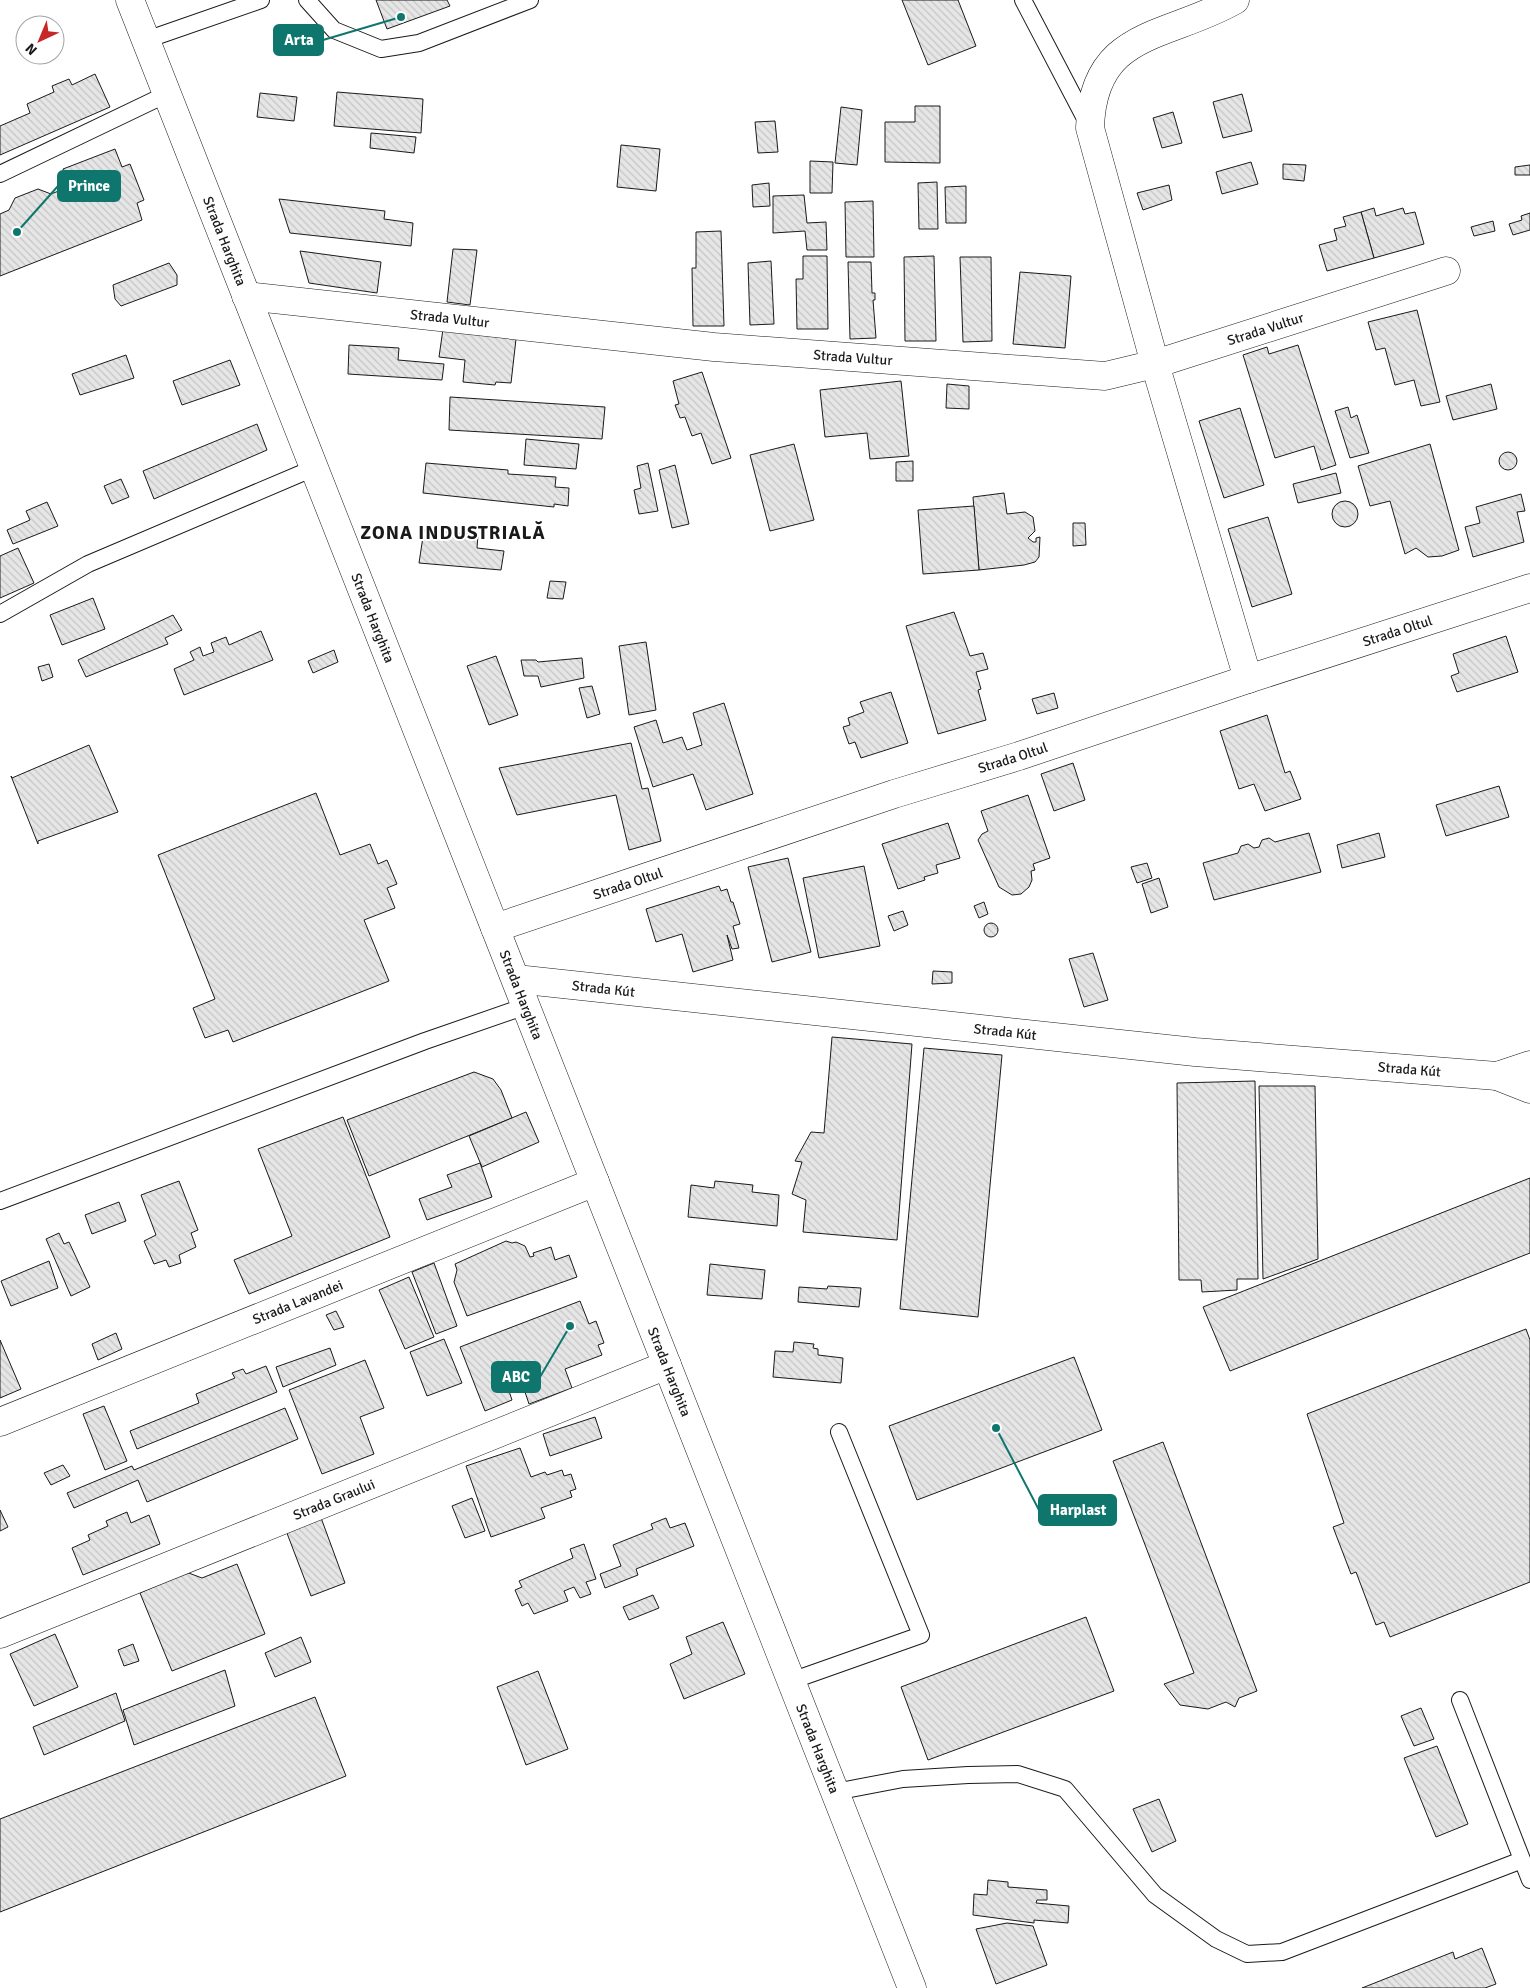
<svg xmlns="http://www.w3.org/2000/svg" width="1530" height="1988" viewBox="0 0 1530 1988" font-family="Signika,sans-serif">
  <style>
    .building { fill: url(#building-back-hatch); stroke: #1a1a1a }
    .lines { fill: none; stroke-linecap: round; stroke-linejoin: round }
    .lane-casing { stroke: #1a1a1a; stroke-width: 18 }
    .street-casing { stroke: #1a1a1a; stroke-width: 29 }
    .primary-casing { stroke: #1a1a1a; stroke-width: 29 }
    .lane { stroke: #fff; stroke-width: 16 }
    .street { stroke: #fff; stroke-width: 28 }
    .primary { stroke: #fff; stroke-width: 28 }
    .labels { text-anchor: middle; stroke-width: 4; stroke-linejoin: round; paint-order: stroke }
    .street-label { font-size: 14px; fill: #1a1a1a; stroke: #fff }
    .district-label { font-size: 19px; font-weight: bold; letter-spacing: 1px; fill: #1a1a1a; stroke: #fff }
    .leader { fill: none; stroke: #0f766e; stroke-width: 2 }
    .callout-dot { fill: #0f766e; stroke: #fff; stroke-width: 2 }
    .callout { fill: #0f766e; stroke: #0f766e; stroke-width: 2 }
    .callout-label { font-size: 15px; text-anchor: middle; font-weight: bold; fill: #fff }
  </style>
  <defs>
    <pattern id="building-back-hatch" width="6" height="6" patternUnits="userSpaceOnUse" patternTransform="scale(1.25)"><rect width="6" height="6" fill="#e6e6e6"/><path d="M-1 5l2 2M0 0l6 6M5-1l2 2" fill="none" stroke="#c5c5c5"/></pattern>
  </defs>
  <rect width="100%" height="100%" fill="#fff"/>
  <!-- building -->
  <g class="building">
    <polygon points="376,0 447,0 450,6 387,29"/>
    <polygon points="902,0 958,0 976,46 928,65"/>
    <polygon points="95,74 110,107 0,155 0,126 30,113 27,104 54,92 52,86 69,79 72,85"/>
    <polygon points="337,92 423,99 421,133 334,126"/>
    <polygon points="260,93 297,97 294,121 257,117"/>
    <polygon points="1242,94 1252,131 1223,138 1213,102"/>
    <polygon points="915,106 940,106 940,163 885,162 885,122 915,122"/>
    <polygon points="841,107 862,110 857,165 835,163"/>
    <polygon points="1173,112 1182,143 1162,148 1153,118"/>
    <polygon points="775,121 778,152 758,153 755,122"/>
    <polygon points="371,133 416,137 414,153 370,148"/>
    <polygon points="621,145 660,149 656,191 617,187"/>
    <polygon points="115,149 122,167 130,164 144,200 137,203 142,220 0,276 0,214 9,210 15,198 38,189 51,194 69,187 63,169"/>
    <polygon points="810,161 833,162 832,193 810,193"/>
    <polygon points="1251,162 1258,184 1222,194 1216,172"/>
    <polygon points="1283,164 1306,165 1304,181 1283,179"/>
    <polygon points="1530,165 1530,175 1515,175 1515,167"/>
    <polygon points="937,182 938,229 919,229 918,183"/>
    <polygon points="769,183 770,206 753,207 752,185"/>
    <polygon points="1169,185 1172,200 1143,210 1137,193"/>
    <polygon points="966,186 966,223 946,223 945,187"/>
    <polygon points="804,195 807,223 826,222 827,250 807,250 805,231 773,233 773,196"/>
    <polygon points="279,199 385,211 384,219 413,223 411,246 290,233"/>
    <polygon points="873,201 874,257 846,257 845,202"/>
    <polygon points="1374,208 1376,216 1403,208 1405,214 1415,212 1424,244 1374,258 1361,212"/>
    <polygon points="1361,212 1374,258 1327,271 1319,245 1337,240 1334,229 1346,226 1343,217"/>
    <polygon points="1530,213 1530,230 1513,235 1509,224 1522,220 1521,216"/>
    <polygon points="1493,221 1495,231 1474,236 1471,227"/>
    <polygon points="721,231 724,326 693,326 692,268 696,268 696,232"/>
    <polygon points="453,249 477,250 470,305 447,302"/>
    <polygon points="300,251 381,262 377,293 309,283"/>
    <polygon points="803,256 827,256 828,329 797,329 796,279 803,279"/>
    <polygon points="934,256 936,341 905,341 904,257"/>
    <polygon points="960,257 991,257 992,341 963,342"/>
    <polygon points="771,261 774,324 750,325 748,263"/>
    <polygon points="848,262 871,262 872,293 875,293 875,300 873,300 876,338 850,339"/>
    <polygon points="169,263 177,275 177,285 121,306 115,299 113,285"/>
    <polygon points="1020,272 1071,276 1065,348 1013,344"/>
    <polygon points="1417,310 1440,402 1421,406 1414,380 1395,385 1385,348 1376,350 1368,322"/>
    <polygon points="443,329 516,339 511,383 496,382 495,385 463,382 465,360 439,357"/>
    <polygon points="349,345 399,348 398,360 444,364 442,380 348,374"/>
    <polygon points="1298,345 1336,465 1321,470 1314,446 1275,458 1243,355 1267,347 1269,354"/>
    <polygon points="126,355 134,378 80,395 72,374"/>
    <polygon points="230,360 240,385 182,405 173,381"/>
    <polygon points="702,372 731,458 712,464 701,433 692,436 685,417 680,418 675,405 679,404 673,381"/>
    <polygon points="901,381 909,456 870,459 867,433 825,437 820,390"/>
    <polygon points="947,384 969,386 969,409 946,408"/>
    <polygon points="1491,384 1497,409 1453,420 1446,396"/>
    <polygon points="450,397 605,407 602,439 449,430"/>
    <polygon points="1348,407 1351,418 1357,415 1369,453 1350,458 1335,411"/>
    <polygon points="1240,408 1264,485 1224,498 1199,421"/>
    <polygon points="257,424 267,450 154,499 143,471"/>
    <polygon points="526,439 579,444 576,469 524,465"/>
    <polygon points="794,444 814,520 770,531 750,455"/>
    <polygon points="1430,444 1459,550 1442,556 1428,557 1416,548 1405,554 1390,501 1370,506 1358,466"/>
    <circle cx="1508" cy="461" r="9"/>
    <polygon points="913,461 913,481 896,481 896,462"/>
    <polygon points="426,463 508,470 508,474 556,477 555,487 569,488 568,506 554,504 554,507 423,493"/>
    <polygon points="648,463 658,511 639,514 634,490 641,488 637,466"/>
    <polygon points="675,465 689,524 672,528 659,470"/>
    <polygon points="1336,473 1341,493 1298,503 1293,484"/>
    <polygon points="121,479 129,497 112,504 104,486"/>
    <polygon points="1004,493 1007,514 1025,512 1033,517 1035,531 1028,538 1033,542 1036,542 1036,538 1040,537 1039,557 1035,562 1024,565 979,570 973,497"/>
    <polygon points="1521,494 1525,511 1517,512 1524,542 1473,557 1465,527 1480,523 1476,507"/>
    <circle cx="1345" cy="514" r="13"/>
    <polygon points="47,502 58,526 13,544 7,530 30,520 26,511"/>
    <polygon points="974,506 979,570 923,574 918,510"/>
    <polygon points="1268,517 1292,594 1252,607 1228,529"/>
    <polygon points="1073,523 1085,523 1086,545 1073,546"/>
    <polygon points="424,530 478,535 477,548 504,551 501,570 419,563"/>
    <polygon points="18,548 34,583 0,598 0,556"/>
    <polygon points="550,581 566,582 563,599 547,598"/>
    <polygon points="93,598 105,629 62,645 50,615"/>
    <polygon points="954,612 970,656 983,653 988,669 976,672 981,689 978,690 986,720 938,734 906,626"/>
    <polygon points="173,615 182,630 165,638 168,644 86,677 78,660"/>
    <polygon points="261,631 273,660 184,695 174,669 194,660 190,652 200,647 203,656 214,652 211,643 226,637 229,645"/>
    <polygon points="1506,636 1518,672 1457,692 1451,676 1459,673 1453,654"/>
    <polygon points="646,642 656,710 629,715 619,646"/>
    <polygon points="334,650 338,662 313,673 308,661"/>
    <polygon points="496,656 518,715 489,725 467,666"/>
    <polygon points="582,658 584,678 541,687 538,676 524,676 521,660 536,660 538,662"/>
    <polygon points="49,664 53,677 42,681 38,667"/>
    <polygon points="592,686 600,714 587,718 579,688"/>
    <polygon points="891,692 908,743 861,758 855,742 849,744 843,727 850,725 848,718 864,712 860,702"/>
    <polygon points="1054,693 1058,708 1037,714 1032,699"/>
    <polygon points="724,703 753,794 706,810 693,774 653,787 634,727 656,720 663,743 682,737 687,750 702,745 693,713"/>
    <polygon points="1267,715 1285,773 1290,771 1301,799 1265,811 1254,784 1239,789 1220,731"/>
    <polygon points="631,743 642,789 648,788 661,841 629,850 616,795 517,815 499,768"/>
    <polygon points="89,745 118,812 38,841 38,844 11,776 12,778"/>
    <polygon points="1073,763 1085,800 1054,811 1041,774"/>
    <polygon points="1499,786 1509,817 1446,836 1436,805"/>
    <polygon points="316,793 340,855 370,844 378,864 387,860 397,884 387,888 395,908 364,920 389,981 233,1042 228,1030 205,1038 193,1008 215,999 158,855"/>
    <polygon points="1028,795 1050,858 1033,864 1035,870 1031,871 1032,880 1029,887 1021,894 1012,895 999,887 978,840 982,834 988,831 981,811"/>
    <polygon points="948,823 960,858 936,865 938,873 924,877 925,880 898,889 882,844"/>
    <polygon points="1309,833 1321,872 1214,900 1203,863 1238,853 1241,846 1248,844 1254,848 1259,847 1262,840 1269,838 1275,842"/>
    <polygon points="1379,833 1385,857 1342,868 1337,845"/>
    <polygon points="788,858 811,952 772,962 748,867"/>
    <polygon points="1147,863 1152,878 1137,883 1131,867"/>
    <polygon points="864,866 880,946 819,958 803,878"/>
    <polygon points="1159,878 1168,907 1151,913 1142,884"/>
    <polygon points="719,886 721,891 727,889 731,902 733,902 740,924 733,926 739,948 732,949 727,935 733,960 693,972 682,934 656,942 646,909"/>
    <polygon points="984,902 988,914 979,918 974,906"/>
    <polygon points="903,911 908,925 894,931 888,916"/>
    <circle cx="991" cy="930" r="7"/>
    <polygon points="1093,953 1108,1000 1084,1007 1069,959"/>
    <polygon points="933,971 952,972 952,983 932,984"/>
    <polygon points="832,1037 912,1044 897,1240 803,1232 806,1200 792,1194 802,1162 795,1161 811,1132 824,1133"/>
    <polygon points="924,1048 1002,1055 978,1317 900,1309"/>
    <polygon points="474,1072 493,1079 501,1090 512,1118 369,1176 347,1120"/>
    <polygon points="1255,1081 1258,1279 1237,1279 1237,1290 1202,1292 1201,1280 1179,1280 1177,1083"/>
    <polygon points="1259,1086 1315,1086 1318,1259 1263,1279"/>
    <polygon points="526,1112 539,1142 482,1167 469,1136"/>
    <polygon points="343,1117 390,1237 249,1294 234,1260 292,1236 258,1149"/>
    <polygon points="480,1163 492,1197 427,1220 419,1199 452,1187 447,1175"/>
    <polygon points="1530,1178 1530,1253 1230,1371 1203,1307"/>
    <polygon points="179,1181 198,1230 191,1233 196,1247 179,1255 181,1263 169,1267 166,1260 154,1264 144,1241 156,1235 141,1195"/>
    <polygon points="715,1181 753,1185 752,1192 779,1195 777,1226 688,1217 691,1185 714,1188"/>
    <polygon points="119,1202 126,1221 92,1234 85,1215"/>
    <polygon points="59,1233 64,1244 69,1242 90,1287 71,1296 46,1239"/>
    <polygon points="506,1241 512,1243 516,1242 525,1246 530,1257 534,1256 533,1253 551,1247 555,1260 569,1255 577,1277 467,1316 454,1282 457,1270 455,1264"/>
    <polygon points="49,1261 58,1288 11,1306 1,1281"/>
    <polygon points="434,1263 457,1326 436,1334 412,1272"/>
    <polygon points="710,1264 765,1270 762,1299 707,1295"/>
    <polygon points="409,1277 434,1337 405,1349 379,1290"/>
    <polygon points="828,1286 861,1288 859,1307 798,1302 799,1287 827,1289"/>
    <polygon points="580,1301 589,1324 596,1321 604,1343 598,1345 602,1355 565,1369 572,1388 529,1404 522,1383 508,1388 512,1400 485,1411 460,1347"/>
    <polygon points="336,1311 344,1327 334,1330 326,1315"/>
    <polygon points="1526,1329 1530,1340 1530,1582 1390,1637 1384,1622 1376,1625 1356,1572 1351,1574 1333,1527 1344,1523 1307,1414"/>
    <polygon points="116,1333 122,1349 98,1360 92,1344"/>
    <polygon points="444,1339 462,1383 427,1396 410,1352"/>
    <polygon points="0,1340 21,1389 0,1398"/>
    <polygon points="794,1342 814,1344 813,1348 818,1349 818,1355 843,1358 841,1383 773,1377 775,1351 793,1352"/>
    <polygon points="330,1348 336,1365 283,1387 276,1367"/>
    <polygon points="1074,1357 1102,1430 917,1500 889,1426"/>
    <polygon points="365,1360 384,1408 360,1417 374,1454 322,1474 289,1390"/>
    <polygon points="266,1366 277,1392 137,1449 130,1431 199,1403 196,1394 235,1378 232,1373 243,1369 246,1374"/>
    <polygon points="104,1406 127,1461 105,1470 83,1414"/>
    <polygon points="285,1408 298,1439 147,1502 138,1480 74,1508 67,1493 132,1466 134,1470"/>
    <polygon points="595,1417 602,1438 550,1456 543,1434"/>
    <polygon points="1163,1442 1257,1691 1239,1698 1235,1707 1226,1702 1208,1709 1180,1705 1164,1684 1194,1673 1113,1461"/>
    <polygon points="520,1448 531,1477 545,1472 547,1475 562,1470 564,1476 571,1474 576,1489 570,1491 572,1497 541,1508 545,1518 491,1537 466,1466"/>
    <polygon points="63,1465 70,1476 51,1485 44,1473"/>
    <polygon points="472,1498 485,1531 465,1538 452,1506"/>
    <polygon points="0,1510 8,1527 0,1531"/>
    <polygon points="127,1512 131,1523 149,1515 160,1544 83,1575 72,1548 90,1540 88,1535 108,1526 106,1521"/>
    <polygon points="320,1515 345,1583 311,1596 285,1528"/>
    <polygon points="666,1518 670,1528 685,1523 694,1546 636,1569 638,1575 605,1588 600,1574 621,1566 613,1545 653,1529 651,1524"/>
    <polygon points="584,1544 596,1579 586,1582 591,1594 580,1598 574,1587 564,1591 568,1601 534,1614 528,1603 522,1606 515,1590 522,1587 519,1581 573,1558 570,1549"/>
    <polygon points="237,1564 265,1634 172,1671 140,1593 186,1572 202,1578"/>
    <polygon points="653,1595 659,1608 629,1620 623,1607"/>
    <polygon points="1086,1617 1114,1691 928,1760 901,1687"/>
    <polygon points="723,1622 745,1674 684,1699 670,1664 692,1654 686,1637"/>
    <polygon points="55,1634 78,1687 34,1706 10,1654"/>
    <polygon points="301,1637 311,1662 275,1677 265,1653"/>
    <polygon points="133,1644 139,1661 124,1666 118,1650"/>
    <polygon points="225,1670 235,1706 134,1745 123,1710"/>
    <polygon points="538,1671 568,1749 526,1765 497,1687"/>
    <polygon points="116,1693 125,1721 44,1755 33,1727"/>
    <polygon points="315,1697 346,1776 0,1912 0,1819"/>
    <polygon points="1421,1708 1434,1739 1414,1746 1401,1716"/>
    <polygon points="1437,1746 1468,1824 1436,1837 1404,1758"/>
    <polygon points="1159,1799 1176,1841 1152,1852 1133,1809"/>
    <polygon points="988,1880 1008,1882 1008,1887 1047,1890 1047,1900 1037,1900 1036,1903 1069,1906 1068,1923 1034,1920 1034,1923 973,1915 974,1894 987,1895"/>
    <polygon points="1007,1923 1033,1926 1047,1965 996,1984 976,1929"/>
    <polygon points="1482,1948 1496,1984 1485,1988 1362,1988 1453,1952 1455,1959"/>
  </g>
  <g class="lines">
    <!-- lane casing -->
    <g class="lane-casing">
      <g id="lane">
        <polyline points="307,0 334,30 381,49 419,43 530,0"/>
        <polyline points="1023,0 1089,126"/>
        <polyline points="146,40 261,0"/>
        <polyline points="0,174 167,94"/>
        <polyline points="0,614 88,564 314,468"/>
        <polyline points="0,1201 425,1041 526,1006"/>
        <polyline points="791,1681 921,1635 839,1432"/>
        <polyline points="1460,1700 1530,1880"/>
        <polyline points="835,1792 903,1779 968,1775 1018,1774 1065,1789 1155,1895 1216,1939 1247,1954 1282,1952 1522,1860"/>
      </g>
    </g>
    <!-- street casing -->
    <g class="street-casing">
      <g id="street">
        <path d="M1235,0C1167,39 1093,29 1090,128L1155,364L1248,679"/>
        <path id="s1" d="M246,296L714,347L1105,376L1155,364L1446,271"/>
        <path id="s2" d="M495,928L894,794L1019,756L1248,679L1530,588"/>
        <path id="s3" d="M516,979L1195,1052L1497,1076L1530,1065"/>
        <polyline points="1497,1076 1530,1089"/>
        <path id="s4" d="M0,1422L595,1182"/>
        <path id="s5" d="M0,1634L667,1365"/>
      </g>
    </g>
    <!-- primary casing -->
    <g class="primary-casing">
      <g id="primary">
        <path id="s6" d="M130,0L912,1988"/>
      </g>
    </g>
    <!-- lane -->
    <use href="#lane" class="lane"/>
    <!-- street -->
    <use href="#street" class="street"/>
    <!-- primary -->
    <use href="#primary" class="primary"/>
  </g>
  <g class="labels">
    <!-- street labels -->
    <g class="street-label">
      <text dy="5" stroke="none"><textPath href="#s6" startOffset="259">Strada Harghita</textPath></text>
      <text dy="5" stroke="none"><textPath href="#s1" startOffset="205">Strada Vultur</textPath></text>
      <text dy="5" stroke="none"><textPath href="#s1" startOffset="1030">Strada Vultur</textPath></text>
      <text dy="5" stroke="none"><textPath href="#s1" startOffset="610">Strada Vultur</textPath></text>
      <text dy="5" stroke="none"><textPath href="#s6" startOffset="664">Strada Harghita</textPath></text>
      <text dy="5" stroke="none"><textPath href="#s2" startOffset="950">Strada Oltul</textPath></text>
      <text dy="5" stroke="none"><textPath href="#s2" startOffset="545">Strada Oltul</textPath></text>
      <text dy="5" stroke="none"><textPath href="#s2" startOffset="140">Strada Oltul</textPath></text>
      <text dy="5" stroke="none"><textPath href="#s3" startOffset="88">Strada Kút</textPath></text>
      <text dy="5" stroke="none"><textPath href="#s6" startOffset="1069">Strada Harghita</textPath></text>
      <text dy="5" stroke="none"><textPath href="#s3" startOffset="492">Strada Kút</textPath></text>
      <text dy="5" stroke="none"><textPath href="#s3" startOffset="898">Strada Kút</textPath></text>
      <text dy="5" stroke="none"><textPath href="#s4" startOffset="321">Strada Lavandei</textPath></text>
      <text dy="5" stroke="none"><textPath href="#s6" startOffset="1474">Strada Harghita</textPath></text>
      <text dy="5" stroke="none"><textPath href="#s5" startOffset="360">Strada Graului</textPath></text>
      <text dy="5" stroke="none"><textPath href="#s6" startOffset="1879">Strada Harghita</textPath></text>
    </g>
    <!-- district labels -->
    <g class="district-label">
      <text x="453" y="539">ZONA INDUSTRIALĂ</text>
    </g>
  </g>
  <!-- callouts -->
  <path class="leader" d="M401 17L323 40M17 232L58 186M570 1326L540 1377M996 1428L1039 1510"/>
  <g class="callout-dot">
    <circle cx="401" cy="17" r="5"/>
    <circle cx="17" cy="232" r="5"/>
    <circle cx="570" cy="1326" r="5"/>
    <circle cx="996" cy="1428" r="5"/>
  </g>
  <g class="callout">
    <rect x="274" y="25" width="49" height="30" rx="5"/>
    <rect x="58" y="171" width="62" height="30" rx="5"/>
    <rect x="492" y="1362" width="48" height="30" rx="5"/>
    <rect x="1039" y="1495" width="77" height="30" rx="5"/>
  </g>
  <g class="callout-label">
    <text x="299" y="45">Arta</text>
    <text x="89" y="191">Prince</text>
    <text x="516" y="1382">ABC</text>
    <text x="1078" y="1515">Harplast</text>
  </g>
  <!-- north arrow -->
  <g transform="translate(40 40) rotate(224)"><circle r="24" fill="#ffffff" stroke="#a3a3a3"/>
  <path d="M0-4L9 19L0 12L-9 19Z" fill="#c62828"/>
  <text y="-8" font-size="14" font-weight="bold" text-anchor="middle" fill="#1a1a1a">N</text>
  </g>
</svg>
